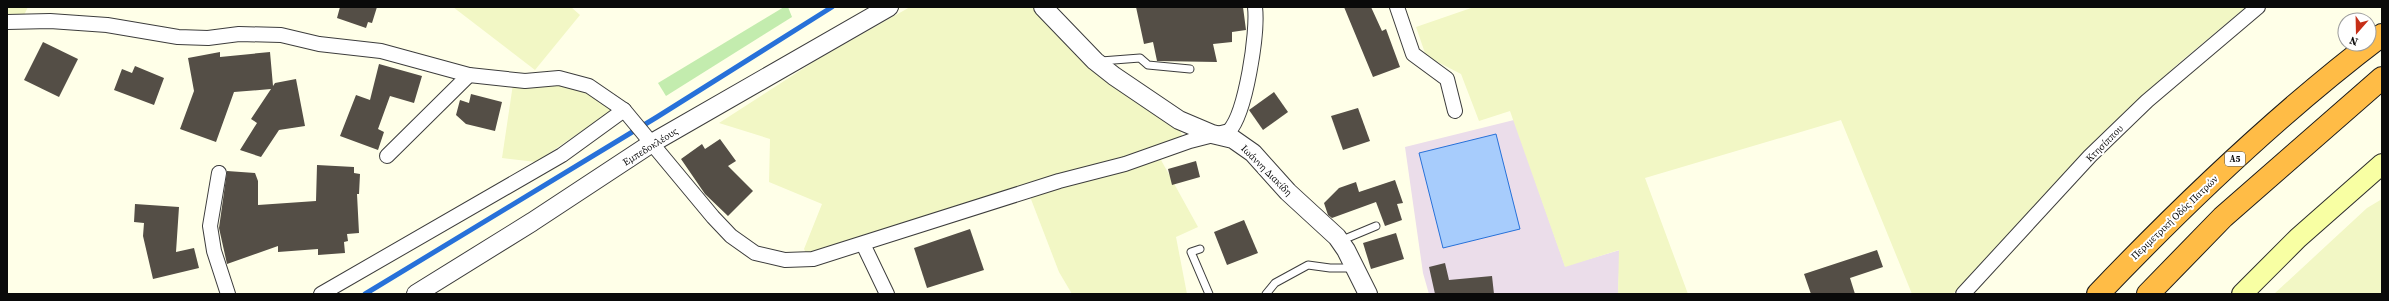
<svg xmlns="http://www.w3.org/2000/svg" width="2389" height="301" viewBox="0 0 2389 301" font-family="'Source Serif 4',serif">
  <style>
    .industrial { fill: #ebddea }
    .farmland { fill: #f2f7c5 }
    .green { fill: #c3ecae }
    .water { fill: #a7ccfc; stroke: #2771d9 }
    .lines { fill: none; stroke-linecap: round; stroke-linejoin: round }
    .stream { stroke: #2771d9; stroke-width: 5 }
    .building { fill: #544e46 }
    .service-casing { stroke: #3d3d3d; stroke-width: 9 }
    .minor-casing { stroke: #3d3d3d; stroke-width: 16 }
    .tertiary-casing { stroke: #3d3d3d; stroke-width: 20 }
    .secondary-casing { stroke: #2c2c2c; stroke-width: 22 }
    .motorway-casing { stroke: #1b1b1b; stroke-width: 24 }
    .service { stroke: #fff; stroke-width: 7 }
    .minor { stroke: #fff; stroke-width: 14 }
    .tertiary { stroke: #fff; stroke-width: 18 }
    .secondary { stroke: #f8ffa3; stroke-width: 20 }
    .motorway { stroke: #ffbc46; stroke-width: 22 }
    .labels { text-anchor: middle; stroke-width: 4; stroke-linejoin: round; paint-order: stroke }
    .shield { fill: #fff; stroke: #545454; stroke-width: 1 }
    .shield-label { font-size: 9px; font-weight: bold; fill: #0a0a0a }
    .street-label { font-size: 10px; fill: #0a0a0a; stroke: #fff }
  </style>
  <rect width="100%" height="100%" fill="#ffffe8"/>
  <!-- industrial -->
  <polygon class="industrial" points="1514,120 1565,266 1620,250 1618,294 1429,294 1423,273 1405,147"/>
  <!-- farmland -->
  <g class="farmland">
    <polygon points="7,7 28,7 22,19 7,17"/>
    <polygon points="453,7 571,7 580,15 535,70"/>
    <polygon points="910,7 1039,7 1178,123 1183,139 807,255 804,249 822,204 769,182 770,139 719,123 815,61"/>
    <polygon points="1474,7 2246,7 2180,62 2110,126 1953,294 1912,294 1841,120 1645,178 1688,294 1618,294 1619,250 1565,267 1510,111 1479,121 1461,74 1426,56 1416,27"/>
    <polygon points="560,83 588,90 614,109 536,162 502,158 513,84"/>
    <polygon points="1161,160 1198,227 1176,237 1187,294 1072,294 1059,272 1029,194"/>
    <polygon points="2382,199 2382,294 2274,294 2367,208"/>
  </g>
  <!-- green -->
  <polygon class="green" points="784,7 788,7 792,17 666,96 658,83"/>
  <!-- water -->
  <polygon class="water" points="1496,134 1520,229 1443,248 1419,153"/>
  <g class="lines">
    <!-- stream -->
    <polyline class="stream" points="365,294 657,117 832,7"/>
  </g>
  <!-- building -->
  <g class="building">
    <polygon points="340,7 377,7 372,23 368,22 366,28 337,18"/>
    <polygon points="1136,7 1243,7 1246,30 1232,32 1232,42 1213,44 1217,62 1157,61 1153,42 1144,44"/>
    <polygon points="1344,7 1371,7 1382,31 1386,29 1400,67 1373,77"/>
    <polygon points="43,42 78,59 59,97 24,80"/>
    <polygon points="220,52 220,57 270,52 273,86 275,83 296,79 305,126 279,130 261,157 240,150 257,123 251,119 271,89 234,92 216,142 180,129 194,91 188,58"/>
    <polygon points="379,64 422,76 414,103 390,96 378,129 384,132 378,150 340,136 356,95 370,100"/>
    <polygon points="135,66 164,78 154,105 114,90 122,69 132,73"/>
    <polygon points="1274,92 1288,112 1263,130 1249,110"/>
    <polygon points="471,94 502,102 495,131 466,124 456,115 460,100 469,103"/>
    <polygon points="1358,108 1370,141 1343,150 1331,116"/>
    <polygon points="720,139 736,161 728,166 753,191 728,216 705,194 681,159 702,144 705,149"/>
    <polygon points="1196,161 1200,177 1172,185 1168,169"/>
    <polygon points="317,165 354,167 354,173 360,174 359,194 357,194 359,233 347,234 348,241 344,242 345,253 318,255 318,249 278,252 278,246 227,264 219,228 227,171 255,173 258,181 258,205 316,201"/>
    <polygon points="1395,180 1403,203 1397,204 1402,220 1385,226 1376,202 1332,218 1328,215 1324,203 1339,188 1356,182 1359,192"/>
    <polygon points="135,204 179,207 176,252 194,248 199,268 153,279 143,236 144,223 134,222"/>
    <polygon points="1244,220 1258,253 1227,265 1214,232"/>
    <polygon points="970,229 984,270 927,288 914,248"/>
    <polygon points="1396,233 1404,259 1371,269 1363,243"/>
    <polygon points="1877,250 1883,267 1850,278 1855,294 1811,294 1804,274"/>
    <polygon points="1445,263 1449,280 1492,276 1494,294 1435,294 1429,267"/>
  </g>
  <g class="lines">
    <!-- service casing -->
    <g class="service-casing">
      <g id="service">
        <polyline points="1101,61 1140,58 1148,65 1190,69"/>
        <polyline points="1340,241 1376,226"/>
        <polyline points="1200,249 1191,252 1209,294"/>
        <polyline points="1266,294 1275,283 1308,265 1330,268 1355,268"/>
      </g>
    </g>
    <!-- minor casing -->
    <g class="minor-casing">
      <g id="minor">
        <polyline points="1397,7 1413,54 1447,79 1455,111"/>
        <path d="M7,22L50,21L107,25L178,37L208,38L239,34L281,35L319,44L381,51L469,75L525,81L559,78L589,86L624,110L713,217L731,236L755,253L785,260L813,259L1059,181L1125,164L1190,141L1229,131C1246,113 1258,32 1255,7"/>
        <polyline points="387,156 469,75"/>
        <polyline points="219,173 210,226 214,251 228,294"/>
        <polyline points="863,244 887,294"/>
        <polyline points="321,294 562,155 624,110"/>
        <polyline points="1963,294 2090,156 2147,101 2258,7"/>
      </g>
    </g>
    <!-- tertiary casing -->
    <g class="tertiary-casing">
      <g id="tertiary">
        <polyline points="1043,7 1095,61 1114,76 1179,120 1212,134 1233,139 1253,153 1288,192 1337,237 1346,250 1368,294"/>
        <polyline points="416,294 532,222 652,143 889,7"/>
      </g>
    </g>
    <!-- secondary casing -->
    <g class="secondary-casing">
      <polyline id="secondary" points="2242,294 2298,238 2382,164"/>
    </g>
    <!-- motorway casing -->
    <g class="motorway-casing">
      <g id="motorway">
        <path d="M2098,294C2186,202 2280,112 2382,35"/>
        <polyline points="2148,294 2223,217 2382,78"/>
      </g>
    </g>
    <!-- service -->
    <use href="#service" class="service"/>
    <!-- minor -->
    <use href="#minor" class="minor"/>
    <!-- tertiary -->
    <use href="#tertiary" class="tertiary"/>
    <!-- secondary -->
    <use href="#secondary" class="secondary"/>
    <!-- motorway -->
    <use href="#motorway" class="motorway"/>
  </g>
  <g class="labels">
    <!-- shield labels -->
    <rect class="shield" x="2225" y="152" width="20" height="14" rx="3"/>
    <g class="shield-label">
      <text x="2235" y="162">Α5</text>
    </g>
    <!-- street labels -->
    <g class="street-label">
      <text transform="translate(2104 143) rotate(-45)" y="4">Κτησίππου</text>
      <text transform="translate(650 146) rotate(-32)" y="4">Εμπεδοκλέους</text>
      <text transform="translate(1267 170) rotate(45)" y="4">Ιωάννη Διακίδη</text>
      <text transform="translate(2174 217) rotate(-44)" y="4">Περιμετρική Οδός Πατρών</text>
    </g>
  </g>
  <!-- border -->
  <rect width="2389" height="301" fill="none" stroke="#0a0a0a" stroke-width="16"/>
  <!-- north arrow -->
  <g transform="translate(2357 32) rotate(200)"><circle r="19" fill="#ffffff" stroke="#9d9d9d"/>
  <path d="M0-3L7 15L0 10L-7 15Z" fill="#c62f17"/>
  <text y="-6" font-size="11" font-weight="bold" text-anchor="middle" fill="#0a0a0a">N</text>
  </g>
</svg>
